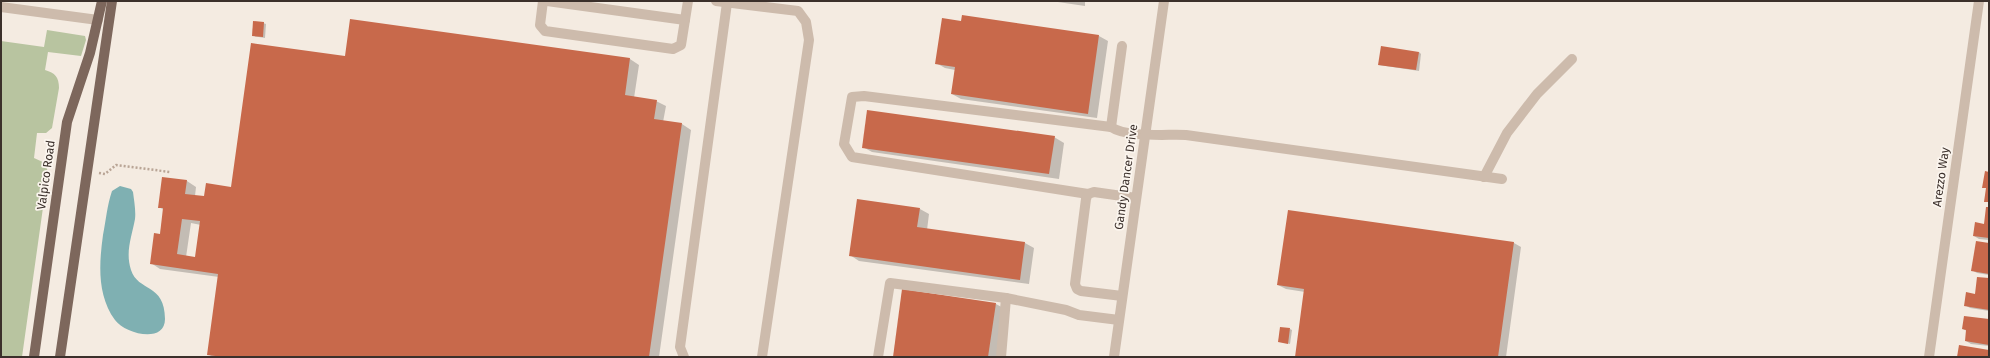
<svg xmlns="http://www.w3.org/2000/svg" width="1990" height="358" viewBox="0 0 1990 358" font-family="'Fira Sans',sans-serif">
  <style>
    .green { fill: #b8c4a0 }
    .water { fill: #7fb0b2 }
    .shadow { fill: #0003; fill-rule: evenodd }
    .building { fill: #c8694b; fill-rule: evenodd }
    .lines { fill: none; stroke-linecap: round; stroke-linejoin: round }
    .path { stroke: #b9a596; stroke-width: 2.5; stroke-dasharray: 2 2; stroke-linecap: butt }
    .minor { stroke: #cdbbac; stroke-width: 10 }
    .major { stroke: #7d675c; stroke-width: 10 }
    .labels { text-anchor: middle; stroke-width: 3.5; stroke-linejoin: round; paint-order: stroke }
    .street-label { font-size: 12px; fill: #3b302b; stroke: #fbf5ee }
  </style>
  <rect width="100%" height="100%" fill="#f4ebe1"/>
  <!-- green -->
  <path class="green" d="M47,30L85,36L86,40L81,56L48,52L45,70C55,73 59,77 59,88L52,128L46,133H37L34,158L45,163L48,172L22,357H1V41L44,47Z"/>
  <!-- water -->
  <path class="water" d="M120,186L131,189L133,192C134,200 136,211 135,219C132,236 125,252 131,270C138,292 165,283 165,319C165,344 125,334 115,320C97,295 99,264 103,235C106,220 107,206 112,191Z"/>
  <!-- shadow -->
  <g class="shadow">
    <polygon points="1051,1 1085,1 1085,6"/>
    <polygon points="263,23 266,24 265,38 253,36"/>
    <polygon points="1099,36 1108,41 1097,118 961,99 952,94 955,70 945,68 936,63"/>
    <polygon points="1419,52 1421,54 1419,71 1379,65"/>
    <path d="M346,57L630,59L639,65L634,98L656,101L666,106L663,122L682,124L691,130L659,357H213L208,354L219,277L160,269L151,263L160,235L164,210L159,207L163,178L187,181L196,187L195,196L205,198L232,188ZM191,223L201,225L196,258L186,257Z"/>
    <polygon points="1054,137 1064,143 1059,179 872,152 863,147"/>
    <polygon points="1989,208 1989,240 1979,239 1974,236 1985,225"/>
    <polygon points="920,209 929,214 927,230 1025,243 1034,248 1029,284 859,261 850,255"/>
    <polygon points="1289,211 1514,243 1521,247 1506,357 1296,357 1305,292 1286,289 1278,285"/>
    <polygon points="1989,244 1989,275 1977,273 1972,270"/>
    <polygon points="1989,279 1989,311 1970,308 1965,305"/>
    <polygon points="996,304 1005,309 998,357 894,357"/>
    <polygon points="1989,320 1989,346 1971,344 1966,341 1967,331 1963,329"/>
    <polygon points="1290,329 1292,330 1290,344 1279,341"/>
  </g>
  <!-- building -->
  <g class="building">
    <polygon points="962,15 1099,35 1088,114 951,94 955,67 935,64 942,18 961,21"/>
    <path d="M350,19L630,58L625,95L657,100L654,119L682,123L649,357H224L207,355L218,274L150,264L154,233L160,234L163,208H158L162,177L187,180L185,194L204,196L206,183L231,187L251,43L345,56ZM182,219L200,221L195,257L177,254Z"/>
    <polygon points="253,21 264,22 263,37 252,36"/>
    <polygon points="1381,46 1419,52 1416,70 1378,65"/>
    <polygon points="867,110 1055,136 1049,174 862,148"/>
    <polygon points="1985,171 1989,172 1989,202 1984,202 1986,188 1982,188"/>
    <polygon points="857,199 920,208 917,227 1025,242 1020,280 849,256"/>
    <polygon points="1986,207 1989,207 1989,238 1973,236 1975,222 1984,224"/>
    <polygon points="1288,210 1514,242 1498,357 1295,357 1304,289 1277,285"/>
    <polygon points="1976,241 1989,243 1989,274 1971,271"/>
    <polygon points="1977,277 1989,278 1989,310 1964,306 1966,292 1975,294"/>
    <polygon points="902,289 996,303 988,357 893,357"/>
    <polygon points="1964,316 1989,319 1989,345 1965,341 1966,330 1962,329"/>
    <polygon points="1280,327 1290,328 1288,344 1278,342"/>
    <polygon points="1959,345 1989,350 1989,357 1957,357"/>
  </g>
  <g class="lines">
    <!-- path -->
    <polyline class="path" points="99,173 105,174 116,165 170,172"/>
    <!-- minor -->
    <g class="minor">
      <polyline points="543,1 540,25 545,31 673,49 681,45 688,1"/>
      <polyline points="547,1 685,20"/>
      <polyline points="716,1 798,11 806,22 809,40 762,357"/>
      <polyline points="1,7 98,20"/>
      <path d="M1122,46L1111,127C1127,138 1167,134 1186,135L1502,179"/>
      <polyline points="1484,177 1507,133 1537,94 1572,59"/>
      <polyline points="1088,194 852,157 844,144 852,97 864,96 1111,127"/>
      <polyline points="1122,296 1081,291 1077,289 1075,284 1086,199 1088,194 1094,192 1136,198"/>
      <polyline points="684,357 680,347 727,3"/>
      <polyline points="878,357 890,283 1006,298 1066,310 1079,315 1119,320"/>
      <polyline points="1001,357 1006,298"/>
      <polyline points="1114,357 1164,1"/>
      <polyline points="1929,357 1979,1"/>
    </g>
    <!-- major -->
    <g class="major">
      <polyline points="34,357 67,122 90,53 102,1"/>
      <polyline points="60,357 112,1"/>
    </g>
  </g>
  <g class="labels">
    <!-- street labels -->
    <g class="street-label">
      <text transform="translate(46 175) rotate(-82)" y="4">Valpico Road</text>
      <text transform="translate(1126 177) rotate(-82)" y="4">Gandy Dancer Drive</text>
      <text transform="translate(1941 177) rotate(-82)" y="4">Arezzo Way</text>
    </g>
  </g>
  <!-- border -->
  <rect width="1990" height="358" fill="none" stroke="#3b302b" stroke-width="4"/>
</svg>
